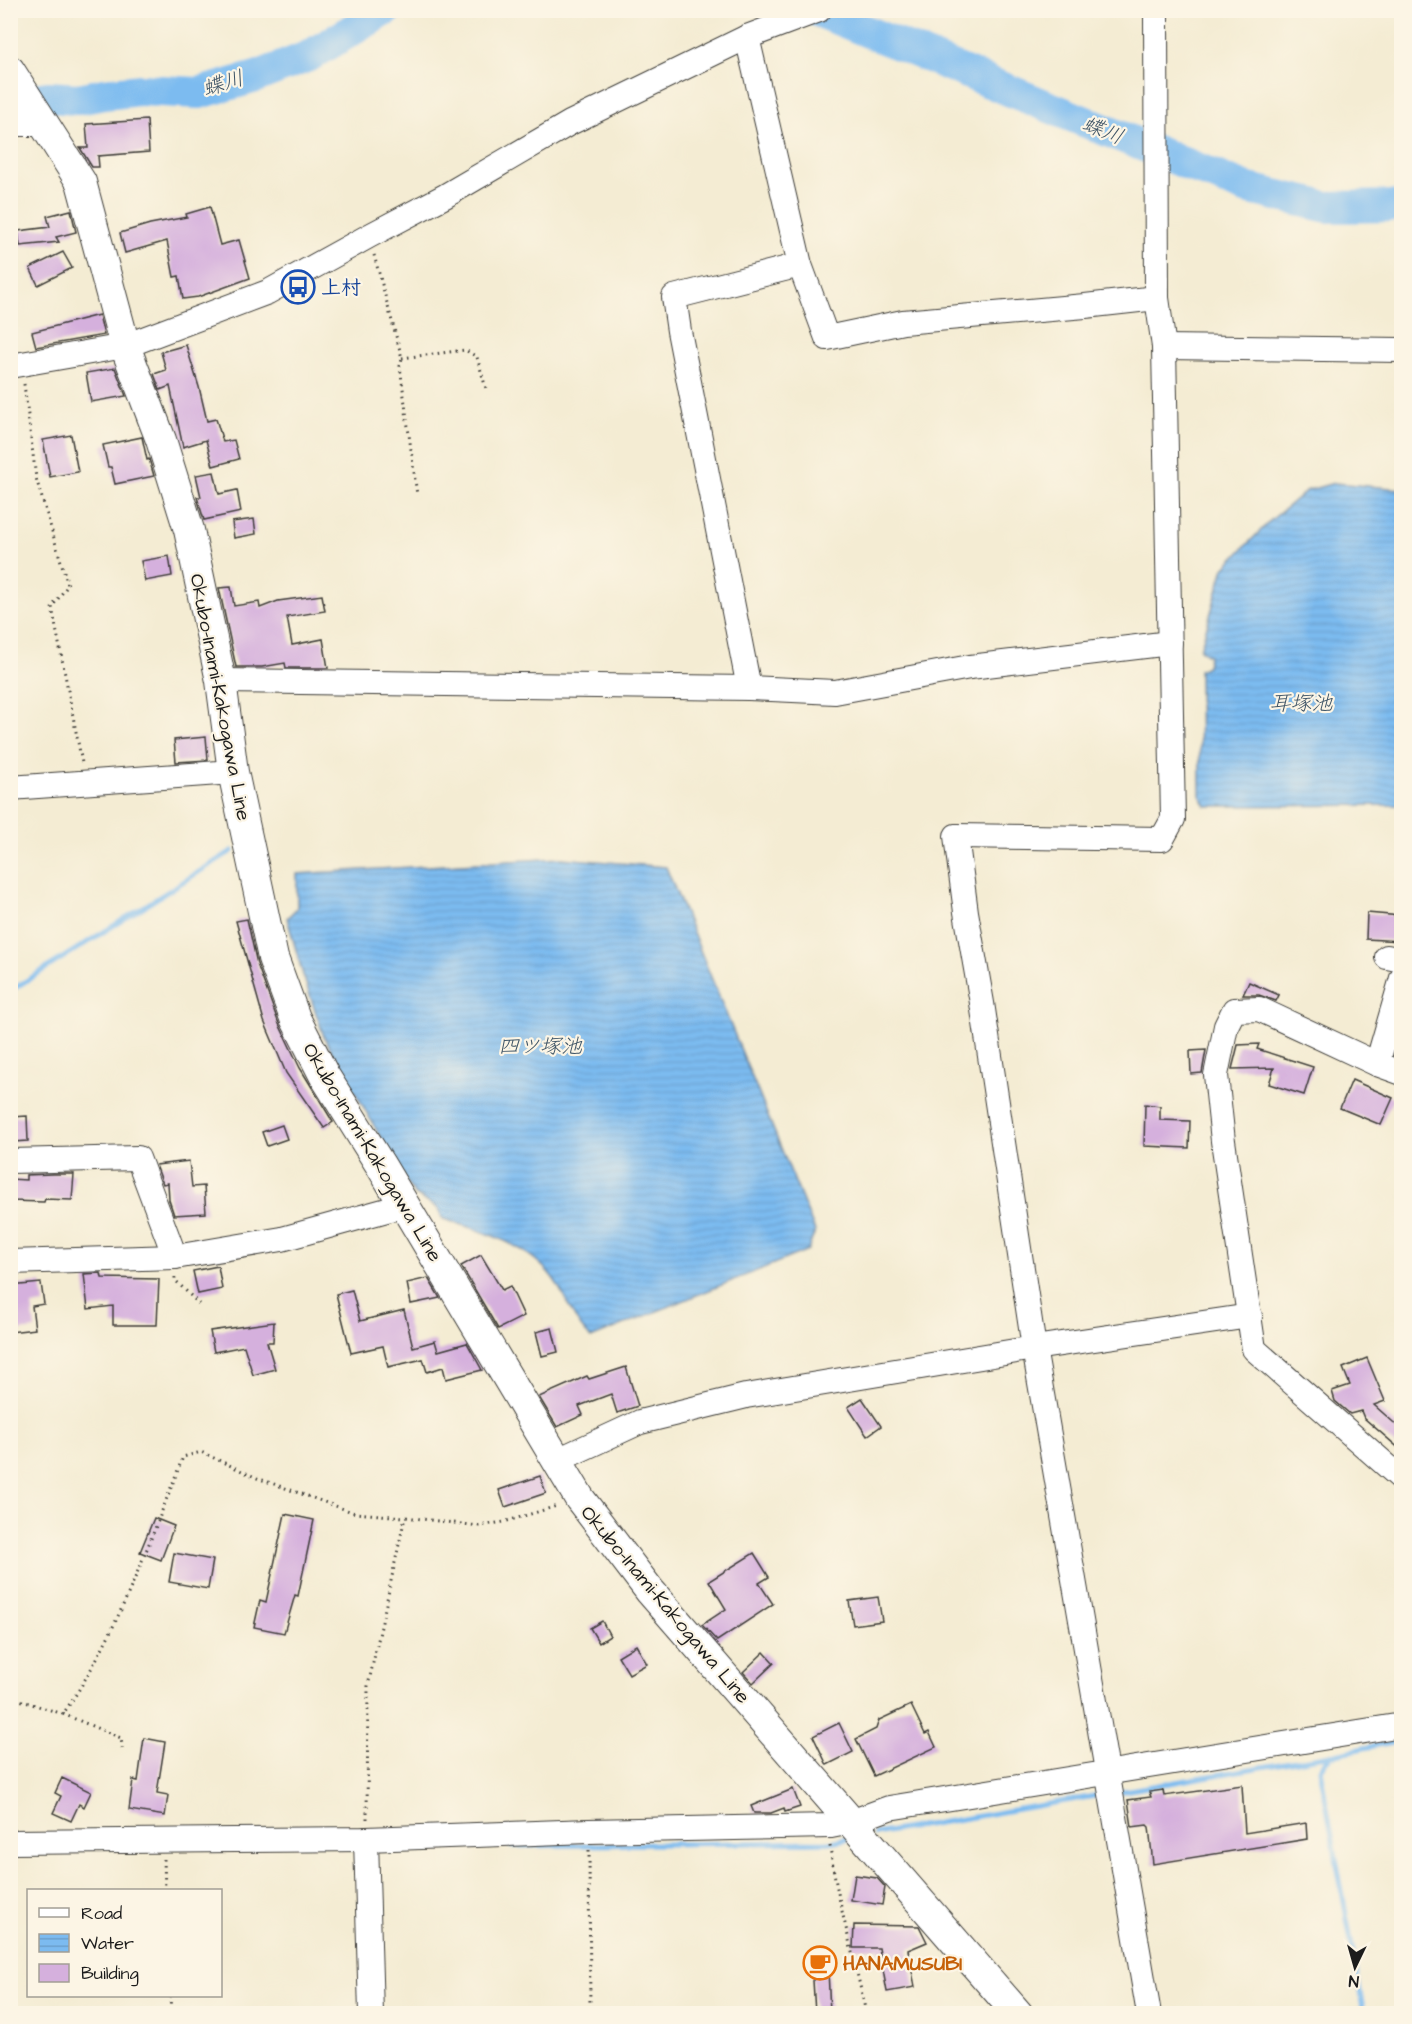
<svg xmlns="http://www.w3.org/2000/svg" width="1412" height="2024" viewBox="0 0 1412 2024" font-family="'Architects Daughter','Klee One',sans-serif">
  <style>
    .water { fill: url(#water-rules); stroke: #4c6c86; stroke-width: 1.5 }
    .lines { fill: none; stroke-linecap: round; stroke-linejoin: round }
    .stream { stroke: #7cbbf0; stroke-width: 5 }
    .river { stroke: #7cbbf0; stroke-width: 32 }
    .building { fill: #d5b0dd }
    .minor-casing { stroke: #3c3b37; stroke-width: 26 }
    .major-casing { stroke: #3c3b37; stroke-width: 32 }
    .path { stroke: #3c3b37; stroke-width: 3; stroke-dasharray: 1.5 4.5; stroke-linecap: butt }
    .minor { stroke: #fff; stroke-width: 24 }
    .major { stroke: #fff; stroke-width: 30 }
    .labels { text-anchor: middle; stroke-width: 4.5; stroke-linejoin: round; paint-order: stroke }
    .transit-label { font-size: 20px; font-weight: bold; fill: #164399; stroke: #fcf5e5; text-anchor: start }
    .street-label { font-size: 20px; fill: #1c1c1c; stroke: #fcf5e5 }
    .food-label { font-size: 20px; font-weight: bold; fill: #c56008; stroke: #fcf5e5; text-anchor: start }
    .water-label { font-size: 21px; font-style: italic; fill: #3e5466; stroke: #fcf5e5 }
  </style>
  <defs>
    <pattern id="water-rules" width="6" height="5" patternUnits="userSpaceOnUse" patternTransform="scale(1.5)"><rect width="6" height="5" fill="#7cbbf0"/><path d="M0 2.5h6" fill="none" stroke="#6ba0cd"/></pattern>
  </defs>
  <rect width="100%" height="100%" fill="#fcf5e5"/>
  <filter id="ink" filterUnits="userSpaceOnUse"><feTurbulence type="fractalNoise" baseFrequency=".0167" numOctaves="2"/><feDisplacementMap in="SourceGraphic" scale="12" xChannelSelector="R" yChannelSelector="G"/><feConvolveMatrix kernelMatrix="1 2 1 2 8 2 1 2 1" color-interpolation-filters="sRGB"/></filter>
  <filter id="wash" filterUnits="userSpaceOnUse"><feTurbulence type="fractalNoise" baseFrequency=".008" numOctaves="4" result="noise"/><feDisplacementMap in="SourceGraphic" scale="24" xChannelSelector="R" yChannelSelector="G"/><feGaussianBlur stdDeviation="1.35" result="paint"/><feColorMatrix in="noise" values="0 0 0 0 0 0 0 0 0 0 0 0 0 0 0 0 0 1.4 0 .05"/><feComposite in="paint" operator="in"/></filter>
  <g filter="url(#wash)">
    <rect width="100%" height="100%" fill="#f4ecd3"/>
    <!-- water -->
    <g class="water">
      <polygon points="1334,483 1401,489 1401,805 1206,806 1200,795 1199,670 1207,666 1209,655 1200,650 1224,568 1270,521 1306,491"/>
      <path d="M561,858L666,867L815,1231L808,1250L591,1338C573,1322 567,1297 553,1278C528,1244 482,1231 443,1219L438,1208L414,1194L399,1170L324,1037L303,975L287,918L297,908V874Z"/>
    </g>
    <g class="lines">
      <!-- stream -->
      <g class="stream">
        <polyline points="10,991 232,851"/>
        <polyline points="1118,1792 1331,1755"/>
        <polyline points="875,1834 1106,1794"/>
        <polyline points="510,1846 829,1842 851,1838"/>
        <polyline points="1364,2014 1320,1769 1331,1755 1402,1740"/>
      </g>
      <!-- river -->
      <g class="river">
        <polyline points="815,10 1245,188 1327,207 1402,206"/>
        <polyline points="10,103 48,97 78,99 104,94 141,90 199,93 256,77 309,56 386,10"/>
      </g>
    </g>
    <g id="blocks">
      <!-- building -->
      <g class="building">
        <polygon points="147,120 149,152 98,156 99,167 92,167 80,148 88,148 86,124"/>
        <polygon points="210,207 220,245 239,240 250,278 198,297 183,299 179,276 174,277 167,241 125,253 120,233 150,224 187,217 186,214"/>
        <polygon points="71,210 76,232 56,237 59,242 20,246 18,231 50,227 47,216"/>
        <polygon points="63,252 72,268 38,285 30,268"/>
        <polygon points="99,315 104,335 36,347 32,332"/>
        <polygon points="186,345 199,387 207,421 216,419 223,442 234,440 239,459 213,466 206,440 183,447 170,386 160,390 154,374 166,370 161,352"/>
        <polygon points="115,368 126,396 91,402 86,373"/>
        <polygon points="71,435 78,472 50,477 43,440"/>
        <polygon points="142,437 147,460 149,459 154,476 115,484 111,467 108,467 103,445"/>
        <polygon points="214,472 219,494 237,490 241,512 204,520 197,497 201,497 196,475"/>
        <polygon points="254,519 256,534 234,538 232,522"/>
        <polygon points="169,556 172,576 145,581 141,561"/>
        <polygon points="231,587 234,606 259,602 260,608 278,601 322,595 325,611 287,617 292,645 323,639 328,668 286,668 285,663 262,667 236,667 219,588"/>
        <polygon points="206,737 208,760 176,762 174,740"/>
        <polygon points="1367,913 1401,916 1401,941 1366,939"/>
        <polygon points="247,919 257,964 279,1024 300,1068 333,1122 324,1128 286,1073 264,1021 236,921"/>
        <polygon points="1249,982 1279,995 1276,1001 1259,995 1243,995"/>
        <polygon points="1259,1044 1257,1049 1313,1067 1304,1095 1269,1084 1274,1068 1232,1069 1238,1045"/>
        <polygon points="1206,1050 1202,1073 1191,1074 1190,1051"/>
        <polygon points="1352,1080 1393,1098 1381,1125 1340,1108"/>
        <polygon points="1145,1104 1160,1106 1160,1120 1190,1121 1189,1148 1144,1146"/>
        <polygon points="27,1116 28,1141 13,1142 12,1117"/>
        <polygon points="282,1125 287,1139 267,1146 262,1132"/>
        <polygon points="189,1161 192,1187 204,1186 206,1213 174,1215 169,1200 168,1183 163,1184 156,1165"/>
        <polygon points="52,1174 74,1174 72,1200 45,1199 44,1202 10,1201 10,1179 26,1180 26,1175"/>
        <polygon points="481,1255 502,1290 510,1286 524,1316 498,1329 461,1266"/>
        <polygon points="218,1266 222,1289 198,1294 193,1271"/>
        <polygon points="101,1273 102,1278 159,1279 157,1325 113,1325 113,1306 88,1309 84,1274"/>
        <polygon points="428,1278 440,1298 411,1304 407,1283"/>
        <polygon points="41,1283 44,1304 32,1306 35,1329 10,1332 10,1286"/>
        <polygon points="352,1290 360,1321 404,1310 413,1347 435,1341 438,1351 467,1343 482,1370 446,1379 443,1367 427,1372 423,1359 388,1367 383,1346 351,1353 336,1294"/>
        <polygon points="274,1322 273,1342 267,1342 275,1369 253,1375 244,1346 214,1352 210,1331"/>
        <polygon points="552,1328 558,1352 542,1356 536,1332"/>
        <polygon points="1367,1358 1385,1401 1374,1405 1401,1429 1401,1450 1364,1418 1361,1411 1350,1414 1335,1401 1332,1391 1350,1385 1343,1368"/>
        <polygon points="626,1367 638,1406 617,1413 611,1394 579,1406 583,1415 557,1427 539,1397 587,1376 589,1379"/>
        <polygon points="862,1398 881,1426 867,1436 848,1407"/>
        <polygon points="540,1476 546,1493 505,1507 499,1490"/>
        <polygon points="285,1514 314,1520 298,1596 295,1595 284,1633 254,1627 260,1600 266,1602"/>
        <polygon points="154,1518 174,1526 161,1560 140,1552"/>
        <polygon points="174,1553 213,1560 208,1589 169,1582"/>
        <polygon points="754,1553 769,1577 759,1583 773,1604 717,1641 702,1625 726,1609 709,1581"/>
        <polygon points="878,1597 882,1621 853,1625 849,1601"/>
        <polygon points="602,1621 610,1636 599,1643 590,1628"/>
        <polygon points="636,1645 647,1664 629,1674 618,1656"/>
        <polygon points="764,1652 774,1663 753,1683 743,1672"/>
        <polygon points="911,1705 925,1734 929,1732 936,1747 874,1776 856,1739 876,1729 879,1720"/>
        <polygon points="839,1723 853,1752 827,1765 813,1736"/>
        <polygon points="144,1738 165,1742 157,1793 168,1795 165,1816 129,1810 133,1780 138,1781"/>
        <polygon points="62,1778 91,1792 84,1807 79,1804 71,1821 53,1813 61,1796 55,1793"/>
        <polygon points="1242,1785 1245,1833 1306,1823 1307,1839 1153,1864 1149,1827 1147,1825 1132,1827 1128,1800 1151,1797 1149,1792 1163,1790 1164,1796"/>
        <polygon points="793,1789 800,1807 785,1812 784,1808 771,1813 754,1813 751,1806"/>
        <polygon points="855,1875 877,1878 885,1887 882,1905 851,1900"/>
        <polygon points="854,1925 919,1926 927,1942 908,1950 915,1987 887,1992 879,1948 853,1948"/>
        <polygon points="827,1947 830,2013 815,2013 811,1948"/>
      </g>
    </g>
  </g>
  <g filter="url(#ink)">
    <use href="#blocks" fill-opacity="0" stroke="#3c3b37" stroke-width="1.5"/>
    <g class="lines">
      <!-- minor casing -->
      <g class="minor-casing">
        <g id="minor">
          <polyline points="747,37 800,265 827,338 903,322 1085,306 1157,298"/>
          <polyline points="10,124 45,124"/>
          <polyline points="1164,347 1402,350"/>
          <polyline points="10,366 125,346 268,292 369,236 445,196 570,123 747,37 819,10"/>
          <polyline points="221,681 749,688 835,692 970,667 1170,643"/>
          <polyline points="749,688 679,331 674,297 800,265"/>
          <polyline points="10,788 233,772"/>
          <polyline points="1387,957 1402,960"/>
          <polyline points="1377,1064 1402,978"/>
          <polyline points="1402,1073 1377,1064 1259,1009 1234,1010 1226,1026 1216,1075 1223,1141 1254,1349 1402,1479"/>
          <polyline points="10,1161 138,1158 175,1257"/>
          <polyline points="10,1262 175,1257 282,1239 405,1205"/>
          <polyline points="558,1460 640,1422 746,1396 1034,1348 1250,1316"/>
          <polyline points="366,1839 371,2014"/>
          <polyline points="10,1842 366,1839 589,1831 831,1826 851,1822 889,1808 1402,1725"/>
          <polyline points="1149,2014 1034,1348 982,1003 966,912 956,836 1162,839 1173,819 1164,347 1157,298 1156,10"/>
        </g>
      </g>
      <!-- major casing -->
      <g class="major-casing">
        <polyline id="major" points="10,71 81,182 125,346 161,440 189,530 221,681 233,772 273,958 295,1018 324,1075 381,1166 580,1499 650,1591 1018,2014"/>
      </g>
      <!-- path -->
      <g class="path">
        <polyline points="374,255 402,358 400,366 417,495"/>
        <polyline points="402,358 465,350 477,357 487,392"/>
        <polyline points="24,384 36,478 68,585 52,607 82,763"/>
        <polyline points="175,1277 175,1280 199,1304"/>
        <path d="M10,1697L63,1714C117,1636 148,1545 183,1457L201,1452L257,1478L355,1513L405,1517L479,1526L504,1522L557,1506"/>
        <polyline points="63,1714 121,1738 123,1753"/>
        <polyline points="367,1819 368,1686 405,1517"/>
        <path d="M830,1846C837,1903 855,1957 866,2014"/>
        <polyline points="589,1850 590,2014"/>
        <polyline points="164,1859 165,1890"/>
        <polyline points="170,1996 171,2014"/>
      </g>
      <!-- minor -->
      <use href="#minor" class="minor"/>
      <!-- major -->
      <use href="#major" class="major"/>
    </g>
  </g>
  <!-- icons -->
  <defs>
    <g id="bus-ring" transform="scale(1.725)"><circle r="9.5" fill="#fcf5e5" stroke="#1a4fb4" stroke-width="1.5"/><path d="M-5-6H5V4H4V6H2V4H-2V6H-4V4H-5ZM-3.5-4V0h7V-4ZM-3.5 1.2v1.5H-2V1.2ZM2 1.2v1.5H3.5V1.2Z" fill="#1a4fb4"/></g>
    <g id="cafe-ring" transform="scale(1.725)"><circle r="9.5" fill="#fcf5e5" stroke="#e8710a" stroke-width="1.5"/><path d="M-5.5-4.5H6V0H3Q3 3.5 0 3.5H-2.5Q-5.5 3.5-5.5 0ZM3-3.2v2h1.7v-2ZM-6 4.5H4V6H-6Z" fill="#e8710a"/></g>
  </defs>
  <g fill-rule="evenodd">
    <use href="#bus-ring" x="298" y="287"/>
    <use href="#cafe-ring" x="820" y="1963"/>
  </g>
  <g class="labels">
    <!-- transit labels -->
    <g class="transit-label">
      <text x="321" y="294">上村</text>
    </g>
    <!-- street labels -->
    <g class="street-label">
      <text transform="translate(221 697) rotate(79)" y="7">Okubo-Inami-Kakogawa Line</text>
      <text transform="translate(373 1152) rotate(59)" y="7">Okubo-Inami-Kakogawa Line</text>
      <text transform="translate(666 1604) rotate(50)" y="7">Okubo-Inami-Kakogawa Line</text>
    </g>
    <!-- food labels -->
    <g class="food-label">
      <text x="843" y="1970">HANAMUSUBI</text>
    </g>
    <!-- water labels -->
    <g class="water-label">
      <text transform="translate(223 83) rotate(-17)" y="7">蝶川</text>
      <text transform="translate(1103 130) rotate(22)" y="7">蝶川</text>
      <text x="1301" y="710">耳塚池</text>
      <text x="540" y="1053">四ツ塚池</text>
    </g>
  </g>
  <!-- margin -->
  <rect width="1412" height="2024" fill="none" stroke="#fcf5e5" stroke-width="36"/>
  <!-- legend -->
  <rect x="27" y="1889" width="195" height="108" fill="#fcf5e5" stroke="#a29e95" stroke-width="1.5"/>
  <rect x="39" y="1908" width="30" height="9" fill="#ffffff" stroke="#a29e95" stroke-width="1.5"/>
  <text x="81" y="1919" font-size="18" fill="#1c1c1c">Road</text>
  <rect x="39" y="1934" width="30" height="18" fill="url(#water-rules)" stroke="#a29e95" stroke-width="1.5"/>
  <text x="81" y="1949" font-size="18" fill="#1c1c1c">Water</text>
  <rect x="39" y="1964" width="30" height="18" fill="#d5b0dd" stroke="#a29e95" stroke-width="1.5"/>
  <text x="81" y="1979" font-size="18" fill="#1c1c1c">Building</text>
  <!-- north arrow -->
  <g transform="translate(1355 1967) rotate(185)" stroke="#fcf5e5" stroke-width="4.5" paint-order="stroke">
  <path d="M0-4.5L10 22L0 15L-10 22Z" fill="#1c1c1c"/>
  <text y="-9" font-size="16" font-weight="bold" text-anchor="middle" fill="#1c1c1c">N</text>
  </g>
</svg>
